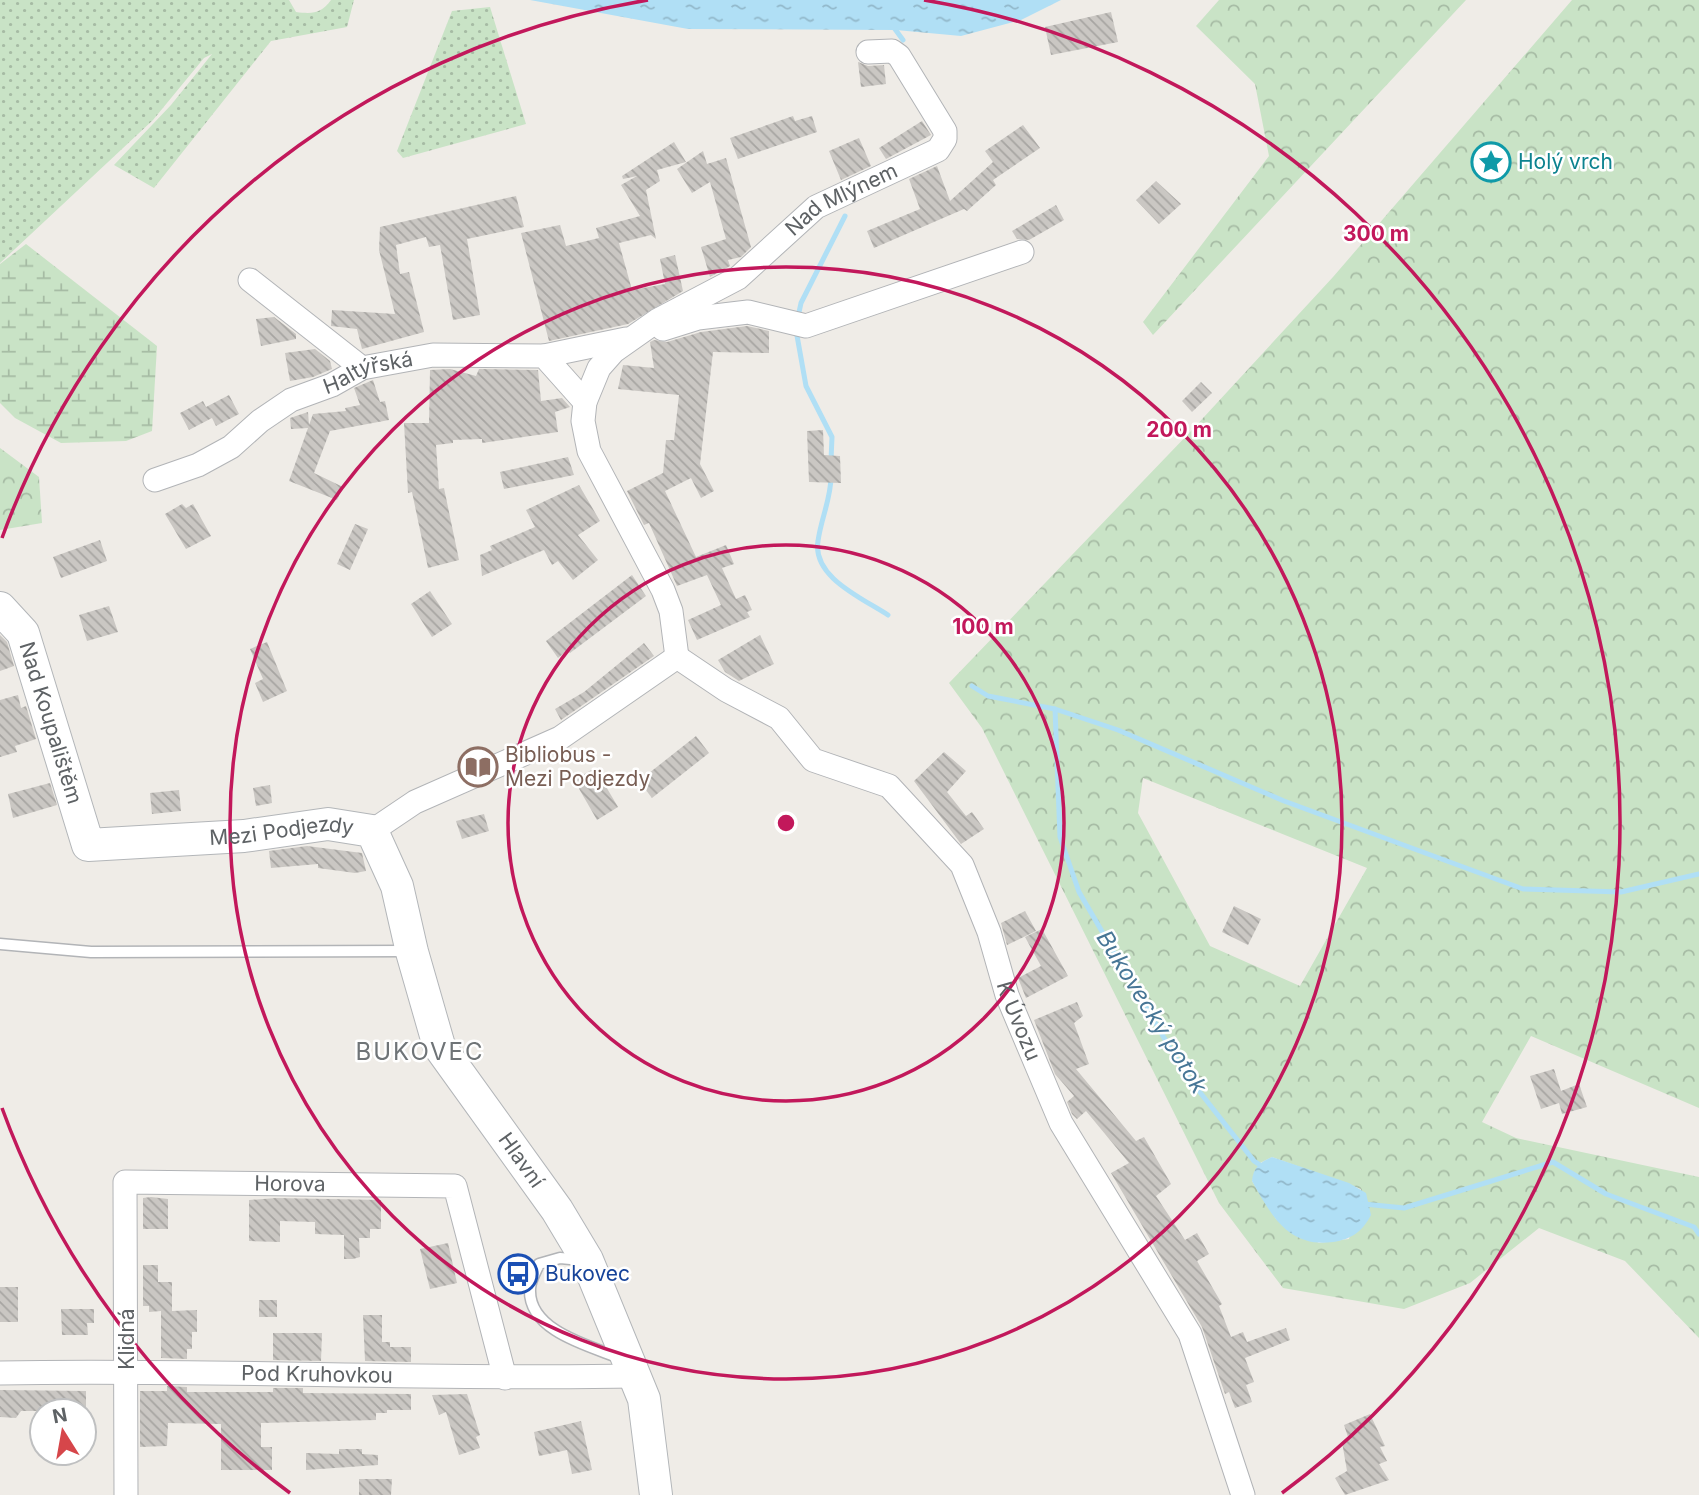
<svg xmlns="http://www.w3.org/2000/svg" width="1699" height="1495" viewBox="0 0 1699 1495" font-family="Inter,sans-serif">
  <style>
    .grass { fill: url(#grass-dots) }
    .forest { fill: url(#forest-crowns); fill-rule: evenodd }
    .wetland { fill: url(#wetland-marsh) }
    .water { fill: url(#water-ripples) }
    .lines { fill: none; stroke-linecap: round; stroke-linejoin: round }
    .stream { stroke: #b0dff5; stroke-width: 5 }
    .building { fill: url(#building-back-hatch) }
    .lane-casing { stroke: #b2b4b7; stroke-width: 13 }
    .street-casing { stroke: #b2b4b7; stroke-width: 25 }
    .secondary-casing { stroke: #b3b6b9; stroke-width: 34 }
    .lane { stroke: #fff; stroke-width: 10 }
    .street { stroke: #fff; stroke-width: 23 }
    .secondary { stroke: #fff; stroke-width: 32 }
    .ring { fill: none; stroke: #c2185b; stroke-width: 3.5 }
    .labels { text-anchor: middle; stroke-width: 5; stroke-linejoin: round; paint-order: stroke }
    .culture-label { font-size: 21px; fill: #0d838f; stroke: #fff; text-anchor: start }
    .street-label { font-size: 21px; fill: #5e6265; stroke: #fff }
    .education-label { font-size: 21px; fill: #785e54; stroke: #fff; text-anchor: start }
    .transit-label { font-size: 21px; fill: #164399; stroke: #fff; text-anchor: start }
    .water-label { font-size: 23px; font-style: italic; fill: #477696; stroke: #fff }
    .quarter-label { font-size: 24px; letter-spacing: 2px; fill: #6f7477; stroke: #fff }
    .centre { fill: #c2185b; stroke: #fff; stroke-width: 3.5 }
    .ring-label { font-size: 21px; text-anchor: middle; font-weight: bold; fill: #c2185b; stroke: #fff; stroke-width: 5; stroke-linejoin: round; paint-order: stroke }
  </style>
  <defs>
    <pattern id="grass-dots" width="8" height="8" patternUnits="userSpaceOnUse" patternTransform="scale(1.75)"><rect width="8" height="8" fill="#c9e3c6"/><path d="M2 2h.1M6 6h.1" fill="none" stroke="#a6bba4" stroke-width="1.8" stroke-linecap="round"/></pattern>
    <pattern id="forest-crowns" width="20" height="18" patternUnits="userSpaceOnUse" patternTransform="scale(1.75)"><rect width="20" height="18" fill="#c9e3c6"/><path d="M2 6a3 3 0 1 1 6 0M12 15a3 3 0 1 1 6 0" fill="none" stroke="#a6bba4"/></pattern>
    <pattern id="wetland-marsh" width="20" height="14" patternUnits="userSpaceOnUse" patternTransform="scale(1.75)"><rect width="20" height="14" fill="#c9e3c6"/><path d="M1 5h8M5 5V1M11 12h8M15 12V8" fill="none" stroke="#a6bba4"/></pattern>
    <pattern id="water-ripples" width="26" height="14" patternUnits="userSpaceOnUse" patternTransform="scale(1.75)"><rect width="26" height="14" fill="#b0dff5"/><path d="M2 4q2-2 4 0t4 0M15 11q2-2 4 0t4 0" fill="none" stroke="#92b8ca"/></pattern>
    <pattern id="building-back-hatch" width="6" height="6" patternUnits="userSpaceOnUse" patternTransform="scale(1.75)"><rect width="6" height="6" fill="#cac7c3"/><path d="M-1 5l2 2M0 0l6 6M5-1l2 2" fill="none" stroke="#a7a5a2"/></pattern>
  </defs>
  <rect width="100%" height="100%" fill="#efece7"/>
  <!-- grass -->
  <g class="grass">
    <path d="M0,0H289L296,12C312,14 321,14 331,0H354L347,27L271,41L154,188L114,165L171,105L212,54L204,58L153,120L0,263Z"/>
    <polygon points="490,7 526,124 403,158 397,151 452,11"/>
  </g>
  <!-- forest -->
  <g class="forest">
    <polygon points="1219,0 1466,0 1153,335 1143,322 1269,156 1255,84 1196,26"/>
    <path d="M1572,0H1699V1108L1531,1036L1482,1122L1516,1138L1699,1177V1338L1625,1261L1539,1228L1470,1283L1404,1309L1283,1288L1219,1203L982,728L949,683L1192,430L1333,277ZM1143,778L1367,868L1300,986L1210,946L1138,813ZM1272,1157L1361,1189L1349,1239L1319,1243L1276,1219L1252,1181L1260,1163Z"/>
    <polygon points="0,448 39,477 42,523 0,530"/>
  </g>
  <!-- wetland -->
  <polygon class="wetland" points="26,244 157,346 152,431 126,441 61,443 15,418 0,403 0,264"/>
  <!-- water -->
  <g class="water">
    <polygon points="530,0 1061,0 1021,20 961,36 896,30 688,29"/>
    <path d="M1272,1157L1349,1183L1366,1193L1371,1215C1362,1232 1352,1239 1333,1242C1288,1248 1271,1215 1252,1181C1253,1168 1260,1162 1272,1157Z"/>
  </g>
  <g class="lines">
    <!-- stream -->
    <g class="stream">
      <polyline points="892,25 903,40"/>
      <polyline points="798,317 801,303 845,216"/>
      <polyline points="796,330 806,386 832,437 831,460"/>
      <path d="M831,477C831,498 821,519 818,541C812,577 862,598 888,615"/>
      <polyline points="972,686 988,696 1055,709 1118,730 1284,801 1523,889 1621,892 1699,874"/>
      <polyline points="1055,709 1060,837 1079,892 1184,1072 1254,1161 1263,1167"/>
      <polyline points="1364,1204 1404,1208 1553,1162 1606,1194 1694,1227 1699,1234"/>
    </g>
  </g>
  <!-- building -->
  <g class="building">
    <polygon points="1111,12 1118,42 1051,55 1045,27"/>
    <polygon points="858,62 868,66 884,65 886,84 861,87"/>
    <polygon points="793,116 795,121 812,116 817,132 738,159 730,138"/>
    <polygon points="922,121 931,135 886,159 879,148"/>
    <polygon points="1023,125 1040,148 993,180 996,185 967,211 964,209 874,248 867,231 920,209 909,179 937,166 950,201 993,162 985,151"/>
    <polygon points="859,138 871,166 841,180 829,151"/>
    <polygon points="674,142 686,162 657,170 660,181 646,190 656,239 651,235 619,243 632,290 665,284 660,259 675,255 683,291 628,324 549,341 521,233 560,225 566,246 599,238 596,228 640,216 621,185 637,176 623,179 622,176"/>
    <polygon points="703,151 707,164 726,158 751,247 741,257 728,260 730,266 710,277 701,247 726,239 710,182 692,193 677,169"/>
    <polygon points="1156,181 1181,204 1159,224 1136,200"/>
    <polygon points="516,196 524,227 467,239 480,315 453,320 440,245 429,247 426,237 396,245 400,274 409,272 424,332 362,349 357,329 331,326 332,310 395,314 379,250 380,227"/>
    <polygon points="1056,205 1064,220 1029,240 1017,239 1012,231"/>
    <polygon points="274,317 296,334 296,339 261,346 256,319"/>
    <polygon points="747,326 769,331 769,353 713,352 700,464 714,491 701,498 691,478 665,491 696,557 726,545 734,564 722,568 736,599 745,595 752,610 747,612 750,617 697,640 688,620 721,605 707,575 677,586 649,523 644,525 627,491 663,473 666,440 674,440 679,395 618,389 623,365 654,368 650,342 654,340 667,342 701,332"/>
    <polygon points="315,349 330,361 332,369 313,377 290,381 285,353"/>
    <polygon points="450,369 476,376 479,369 538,370 541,401 562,398 570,407 555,412 558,432 482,443 482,439 453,440 453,443 436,445 439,489 444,488 459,560 428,568 412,492 408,493 404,423 429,423 430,370"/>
    <polygon points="373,380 380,402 385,401 389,420 330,431 314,473 343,487 337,500 289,481 308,428 291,429 290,418 308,412 309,425 313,414 346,411 345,408 360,405 354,388"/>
    <polygon points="1201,382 1212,393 1192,412 1182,401"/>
    <polygon points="229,395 239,414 216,426 212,418 189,430 180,413 203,401 210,415 206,407"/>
    <polygon points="823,430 824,455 840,456 841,483 809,482 807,431"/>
    <polygon points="568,457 574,475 504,489 500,472"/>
    <polygon points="579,485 600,521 578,535 598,560 573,580 558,561 552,565 544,550 482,576 480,555 492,550 490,546 535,527 526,510"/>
    <polygon points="182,504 186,508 193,504 211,536 186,549 165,514"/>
    <polygon points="355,524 368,529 350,570 337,564"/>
    <polygon points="100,540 107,561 61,578 53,557"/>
    <polygon points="632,575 646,596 570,653 568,650 558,658 546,641"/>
    <polygon points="430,591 452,624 432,637 411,604"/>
    <polygon points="109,606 118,632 87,641 79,615"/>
    <polygon points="0,635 7,642 14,666 0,671"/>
    <polygon points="760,635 774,664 739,681 725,672 718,660"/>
    <polygon points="267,642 287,691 263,702 255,683 263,679 250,649"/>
    <polygon points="644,643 654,656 561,720 555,709 584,692"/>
    <polygon points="18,695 21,708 26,706 36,739 15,746 17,752 0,757 0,700"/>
    <polygon points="696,736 709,753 652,798 639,781"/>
    <polygon points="944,752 966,771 947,792 966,816 972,812 984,829 961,844 914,781"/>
    <polygon points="595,768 618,807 597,820 574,780"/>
    <polygon points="50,783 57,805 13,818 8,794"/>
    <polygon points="270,785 272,803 256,806 253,788"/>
    <polygon points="179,790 181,811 152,814 150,793"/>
    <polygon points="484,814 489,831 462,839 456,821"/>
    <polygon points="307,846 362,853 366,871 355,873 318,868 318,864 271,868 269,851"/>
    <polygon points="1234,906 1261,919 1248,945 1222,932"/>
    <polygon points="1025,911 1036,931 1007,945 1001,923"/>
    <polygon points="1042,929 1068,976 1026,998 1018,978 1041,966 1025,937"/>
    <polygon points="1077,1002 1083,1016 1074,1023 1089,1064 1076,1069 1136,1141 1144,1137 1171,1184 1156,1196 1185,1240 1197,1233 1209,1254 1197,1261 1222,1304 1219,1306 1231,1337 1243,1332 1247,1342 1286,1328 1290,1340 1245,1358 1254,1382 1246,1385 1252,1402 1235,1408 1229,1392 1225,1394 1202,1327 1111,1173 1129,1163 1086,1111 1077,1119 1072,1114 1067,1102 1074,1096 1055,1074 1034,1020"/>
    <polygon points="1554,1069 1561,1091 1579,1084 1587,1107 1562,1114 1559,1103 1541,1109 1530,1076"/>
    <polygon points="151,1197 168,1199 168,1229 143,1229 143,1198"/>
    <polygon points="276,1198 381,1200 381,1229 370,1229 370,1238 359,1238 360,1257 353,1259 344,1259 344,1235 315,1234 315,1222 280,1221 280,1242 249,1241 249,1200"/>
    <polygon points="448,1243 457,1283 430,1289 420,1249"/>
    <polygon points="143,1265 158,1265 158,1282 172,1282 172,1311 197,1310 197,1332 192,1332 192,1349 187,1349 187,1359 161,1358 161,1311 149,1312 149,1306 143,1306"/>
    <rect x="0" y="1287" width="18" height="35"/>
    <rect x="259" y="1300" width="18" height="17"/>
    <polygon points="61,1309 94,1309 94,1323 87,1323 88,1335 62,1335"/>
    <polygon points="363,1315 382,1315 382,1342 390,1342 390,1347 411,1347 411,1362 365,1361"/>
    <polygon points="273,1333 322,1333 321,1361 273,1360"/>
    <polygon points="167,1386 187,1387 187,1392 273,1392 273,1388 303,1388 303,1393 411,1394 411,1410 387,1410 387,1413 376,1413 376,1420 261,1423 261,1447 272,1447 272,1470 221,1470 221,1424 168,1423 167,1446 140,1447 140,1391 167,1391"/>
    <polygon points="0,1390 86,1391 86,1411 21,1411 16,1418 0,1417"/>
    <polygon points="467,1394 480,1435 476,1437 480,1448 459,1455 446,1412 439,1415 432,1395"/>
    <polygon points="1370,1414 1385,1446 1380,1447 1387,1461 1379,1464 1389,1480 1345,1495 1335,1478 1347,1471 1342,1442 1349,1440 1344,1425"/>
    <polygon points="581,1421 592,1470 572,1474 567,1450 539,1456 534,1432"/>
    <polygon points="339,1449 362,1449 362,1454 378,1455 378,1465 306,1470 306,1453 339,1454"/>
    <polygon points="359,1479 392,1479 391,1495 359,1495"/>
  </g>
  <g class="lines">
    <!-- lane casing -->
    <g class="lane-casing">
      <g id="lane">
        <polyline points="0,944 91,952 409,951"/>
        <path d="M581,1260L560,1258L539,1264C536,1271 530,1281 530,1289C528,1331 590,1346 620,1358"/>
      </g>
    </g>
    <!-- street casing -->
    <g class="street-casing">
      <g id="street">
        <polyline points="250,280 362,368"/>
        <polyline points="663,329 698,318 748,312 806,326 1022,252"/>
        <polyline points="544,356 626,339"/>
        <path id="s1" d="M155,480L198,465L231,447L260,421L291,400L332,385L362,368L433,355L544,356L585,402"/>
        <path id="s2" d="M677,657L726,690L779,718L813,760L889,786L962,865L989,932L1007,995L1061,1123L1190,1334L1243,1495"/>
        <path id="s3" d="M677,657L671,611L663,590L589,451L583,421L585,402L599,368L614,351L658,320L738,278L816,207L938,150L945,139V131L899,56L892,51L868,52"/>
        <polyline points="372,831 415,802 560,738 677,657"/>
        <path id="s4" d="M0,1373C212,1369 423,1380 635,1376"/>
        <path id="s5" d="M126,1495L125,1182L455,1186L505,1378"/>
      </g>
    </g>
    <!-- secondary casing -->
    <g class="secondary-casing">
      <g id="secondary">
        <path id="s6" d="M0,608L23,633L88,845L244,836L328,824L372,831L397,886L412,952L439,1046L557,1210L587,1260L644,1399L656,1495"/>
      </g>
    </g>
    <!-- lane -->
    <use href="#lane" class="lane"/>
    <!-- street -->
    <use href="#street" class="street"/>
    <!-- secondary -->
    <use href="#secondary" class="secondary"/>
  </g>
  <!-- distance rings -->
  <g class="ring">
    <circle cx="786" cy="823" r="278"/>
    <circle cx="786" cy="823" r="556"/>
    <path d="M290 1493A834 834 0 0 1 2 1108M2 538A834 834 0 0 1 648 0M924 0A834 834 0 0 1 1282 1493"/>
  </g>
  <!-- icons -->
  <defs>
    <g id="sight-ring" transform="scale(2.0125)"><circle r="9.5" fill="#fff" stroke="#0f9aa8" stroke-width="1.5"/><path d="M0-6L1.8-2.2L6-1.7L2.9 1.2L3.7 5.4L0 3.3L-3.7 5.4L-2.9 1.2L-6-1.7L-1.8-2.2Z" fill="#0f9aa8"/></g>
    <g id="library-ring" transform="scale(2.0125)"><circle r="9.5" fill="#fff" stroke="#8d6e63" stroke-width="1.5"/><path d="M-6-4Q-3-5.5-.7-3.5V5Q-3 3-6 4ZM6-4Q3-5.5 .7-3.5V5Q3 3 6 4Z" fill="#8d6e63"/></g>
    <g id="bus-ring" transform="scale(2.0125)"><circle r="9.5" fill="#fff" stroke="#1a4fb4" stroke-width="1.5"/><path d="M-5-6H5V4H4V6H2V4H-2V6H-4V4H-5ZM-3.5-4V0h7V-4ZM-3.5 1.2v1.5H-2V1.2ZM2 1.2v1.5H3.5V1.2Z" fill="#1a4fb4"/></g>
  </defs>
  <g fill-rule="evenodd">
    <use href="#sight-ring" x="1491" y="162"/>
    <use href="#library-ring" x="478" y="767"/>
    <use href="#bus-ring" x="518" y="1274"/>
  </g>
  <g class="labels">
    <!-- culture labels -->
    <g class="culture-label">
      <text x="1518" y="169">Holý vrch</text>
    </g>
    <!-- street labels -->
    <g class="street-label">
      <text dy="7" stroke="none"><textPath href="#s3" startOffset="611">Nad Mlýnem</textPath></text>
      <text dy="7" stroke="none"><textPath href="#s1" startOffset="242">Haltýřská</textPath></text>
      <text dy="7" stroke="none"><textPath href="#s6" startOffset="128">Nad Koupalištěm</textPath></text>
      <text dy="7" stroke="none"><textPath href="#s6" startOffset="450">Mezi Podjezdy</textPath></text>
      <text dy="7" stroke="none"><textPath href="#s2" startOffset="527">K Úvozu</textPath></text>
      <text dy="7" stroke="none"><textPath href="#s6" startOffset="908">Hlavní</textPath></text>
      <text dy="7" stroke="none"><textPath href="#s5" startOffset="478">Horova</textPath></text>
      <text transform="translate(127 1339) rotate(-90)" y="7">Klidná</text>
      <text dy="7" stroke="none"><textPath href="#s4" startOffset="317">Pod Kruhovkou</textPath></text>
    </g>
    <!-- education labels -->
    <g class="education-label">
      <text x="505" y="762">Bibliobus -<tspan x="505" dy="24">Mezi Podjezdy</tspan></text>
    </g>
    <!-- transit labels -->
    <g class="transit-label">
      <text x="545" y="1281">Bukovec</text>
    </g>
    <!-- water labels -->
    <g class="water-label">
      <text transform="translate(1152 1012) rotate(58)" y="8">Bukovecký potok</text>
    </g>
    <!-- quarter labels -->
    <g class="quarter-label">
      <text x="420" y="1060">BUKOVEC</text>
    </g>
  </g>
  <circle cx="786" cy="823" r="10" class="centre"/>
  <g class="ring-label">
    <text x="1376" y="241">300 m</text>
    <text x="1179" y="437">200 m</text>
    <text x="983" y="634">100 m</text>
  </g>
  <!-- north arrow -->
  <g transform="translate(63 1432) rotate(349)"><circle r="33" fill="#ffffff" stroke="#bfc0c1" stroke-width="2"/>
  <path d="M0-5L12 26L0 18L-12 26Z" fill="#d6464a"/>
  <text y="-10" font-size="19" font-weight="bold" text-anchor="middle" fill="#5e6265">N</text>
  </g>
</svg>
